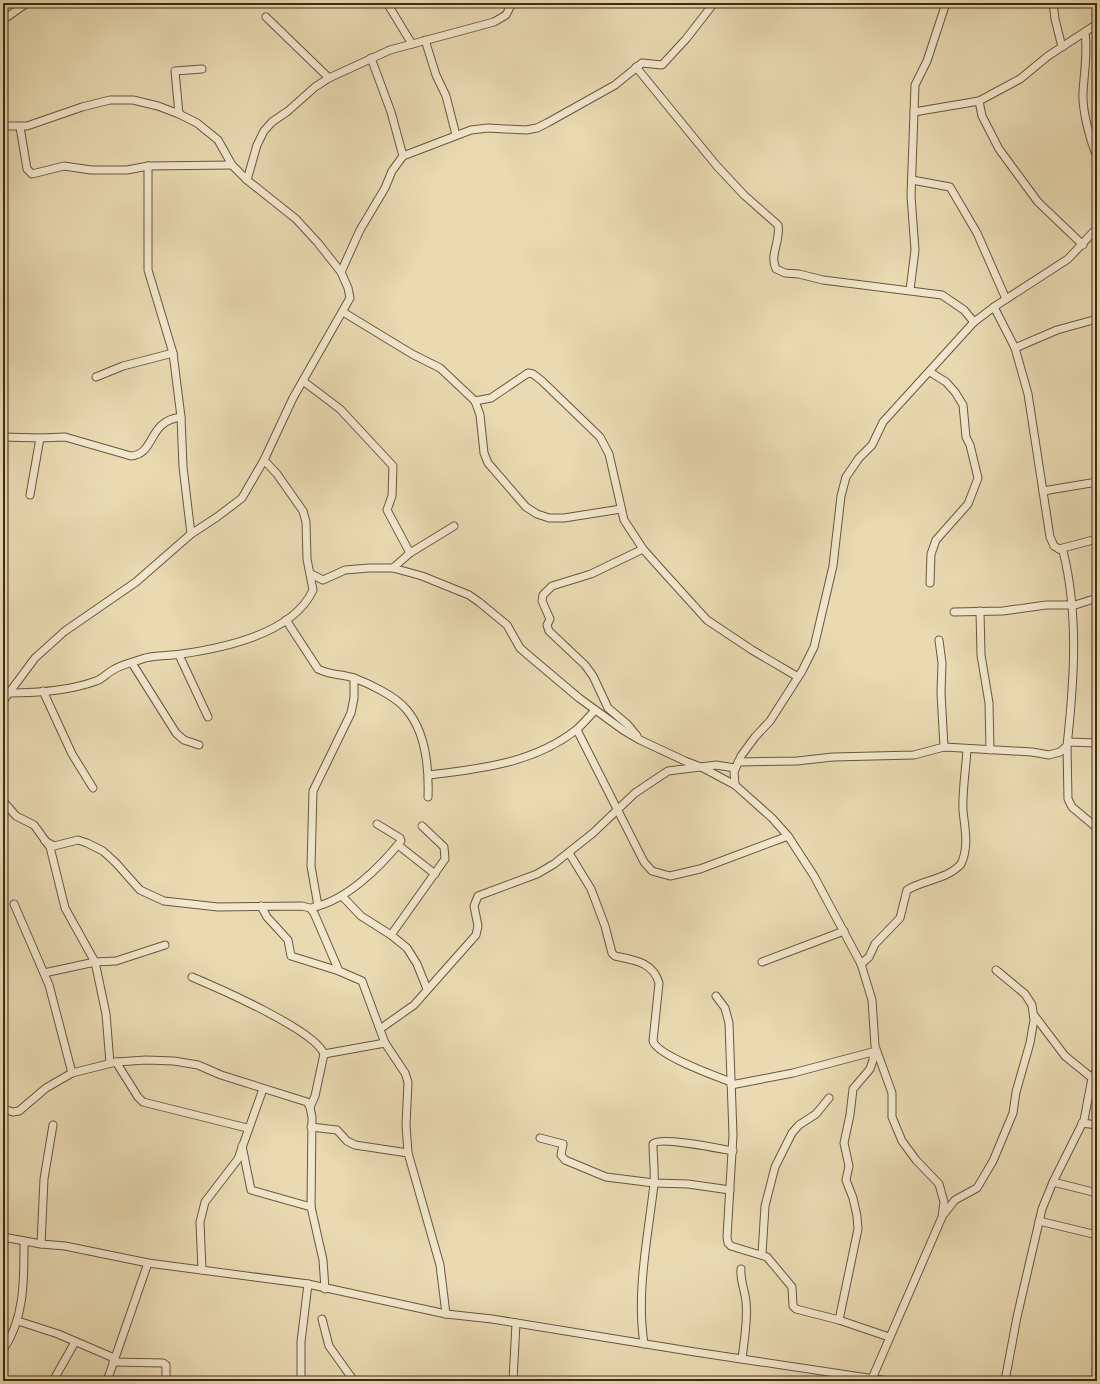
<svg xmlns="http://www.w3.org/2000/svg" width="1100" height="1384" viewBox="0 0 1100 1384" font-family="'Old Standard TT',serif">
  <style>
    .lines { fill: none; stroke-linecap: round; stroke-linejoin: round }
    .minor-casing { stroke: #6a563c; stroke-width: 9 }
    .minor { stroke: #f1e7cd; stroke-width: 7 }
  </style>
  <rect width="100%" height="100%" fill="#e9dab2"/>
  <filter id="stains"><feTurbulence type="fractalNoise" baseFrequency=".005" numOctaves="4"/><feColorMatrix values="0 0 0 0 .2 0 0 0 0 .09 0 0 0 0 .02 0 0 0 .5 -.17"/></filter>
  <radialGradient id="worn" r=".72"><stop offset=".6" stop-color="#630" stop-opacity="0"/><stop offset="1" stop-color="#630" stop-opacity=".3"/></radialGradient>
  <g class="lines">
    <!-- minor casing -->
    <g class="minor-casing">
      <g id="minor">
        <polyline points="387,3 412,44"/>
        <polyline points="1053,3 1055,19 1062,47"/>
        <polyline points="266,17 329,78"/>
        <polyline points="3,20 27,3"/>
        <path d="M1085,32C1088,53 1084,72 1083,93C1082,109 1090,141 1097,156"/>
        <polyline points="425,40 436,75 446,96 456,135"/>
        <polyline points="371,58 391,112 403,156"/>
        <path d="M636,67L716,165L744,195L778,225C781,241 769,255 776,269L785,273L799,274L823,280L942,295L964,310L974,322"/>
        <polyline points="979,101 982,116 999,149 1038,202 1083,245"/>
        <polyline points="914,112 979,101 1020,79 1048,56 1097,24"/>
        <polyline points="179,114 175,71 202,69"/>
        <polyline points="3,126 27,126 82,107 110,100 133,100 158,106 179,114 197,123 218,140 232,165 247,180 296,219 318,243 341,272 348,288 350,298 293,398 264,460 242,498 217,517 191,534 136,582 65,631 35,658 3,701"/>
        <polyline points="20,127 27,169 32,174 64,166 91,170 127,170 148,166 232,165"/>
        <polyline points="148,166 148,270 173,353 181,417 183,467 191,534"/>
        <polyline points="247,180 257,145 264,131 272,122 288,111 315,87 329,78 390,50 494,22 506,15 512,3"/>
        <polyline points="912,180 950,187 977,233 1006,299"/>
        <polyline points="341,272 360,230 385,188 392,171 403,156 471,130 488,128 526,130 537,128 547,123 615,85 642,63 662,65 686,39 714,3"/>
        <polyline points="910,290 915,250 911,196 915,85 927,61 946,3"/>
        <polyline points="343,312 412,354 440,368 475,401 480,415 484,453 488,463 526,507 537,514 549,518 564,518 621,509"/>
        <polyline points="1015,348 1057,330 1097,319"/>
        <polyline points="96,377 123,366 173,353"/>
        <polyline points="303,381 340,409 393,466 392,496 387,510 410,553"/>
        <polyline points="475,401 491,398 528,373 533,374 542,381 600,437 609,454 624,520 643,549 659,567 707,620 752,650 798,677"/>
        <polyline points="3,437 40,438 30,495"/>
        <path d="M40,438L65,437L131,456C156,454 147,421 181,417"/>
        <polyline points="1043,491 1097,482"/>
        <polyline points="1059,549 1097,539"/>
        <polyline points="393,568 410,553 454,526"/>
        <polyline points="311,574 323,580 345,570 369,568 393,568 422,576 469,595 479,602 507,625 520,648 528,655 579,698 623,730 640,740 685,761 703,768 735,785"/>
        <polyline points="930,583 931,554 936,540 968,504 978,478 970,445 966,437 963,405 955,392 946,382 930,372"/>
        <polyline points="1072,606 1097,598"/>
        <polyline points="980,611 981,655 989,703 990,750"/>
        <polyline points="954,612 1003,611 1046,605 1072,605"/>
        <path d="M286,620L318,669C329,675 342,674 354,678C370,684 395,696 406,709C426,732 429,768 428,797"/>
        <polyline points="939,640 942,663 941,693 944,747"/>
        <polyline points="179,655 208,717"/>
        <polyline points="132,663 176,733 184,740 199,745"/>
        <polyline points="43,691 72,754 93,788"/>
        <path d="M8,693C36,693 69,691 96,681C103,679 107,673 113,670C122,664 135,662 145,658C157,655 169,656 181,654C224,648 293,634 313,590L307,559L306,522L303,511L277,474L264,460"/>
        <polyline points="577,730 644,862 652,871 670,876 700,869 788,836"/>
        <polyline points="637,736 627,724 608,708 593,676 585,665 549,631 547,625 550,619 542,601 543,595 552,586 591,574 643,549"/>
        <polyline points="1068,742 1097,743"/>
        <polyline points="1067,746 1068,799 1072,807 1097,828"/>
        <path d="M738,762L797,761L833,757L914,755L944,747L1032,752L1049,755L1060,752L1067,746C1074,682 1079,614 1063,551L1054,546L1050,537L1028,394L1015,348L994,307"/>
        <path d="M429,775C480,769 534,763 576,730C583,724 589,717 595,710"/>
        <polyline points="3,801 16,816 34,825 50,847 65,908 95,962 106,1014 110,1063"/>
        <polyline points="45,841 54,846 78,840 87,843 103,851 116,863 140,890 164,901 218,907 302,906 310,908 314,913 339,971 362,981 385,1043 405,1073 408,1082 406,1125 408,1153 440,1265 446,1314"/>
        <polyline points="398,845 435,874"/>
        <path d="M569,853L591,889L605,926L612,953L615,956C634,960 653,962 659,983L653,1041C657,1055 715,1076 731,1082"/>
        <polyline points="342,896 361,916 391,935 407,948 417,964 427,989"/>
        <polyline points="14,904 49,985 72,1073"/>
        <polyline points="261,906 267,917 288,940 291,956 339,971"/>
        <polyline points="318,906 311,866 313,791 351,713 354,698 354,678"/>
        <path d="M314,907C347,900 380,867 401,841L400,838L377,824"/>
        <polyline points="391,935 445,859 444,847 422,826"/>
        <polyline points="762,962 844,931"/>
        <path d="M861,964L869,957L875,944L900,918L907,890C923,880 948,879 961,864C969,847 965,829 963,811C962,791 966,769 967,749"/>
        <polyline points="44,973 95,962 116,961 165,945"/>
        <path d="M192,977C218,988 315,1030 324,1054L315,1096L310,1107"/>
        <polyline points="716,996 725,1008 729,1023 733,1135 727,1237 728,1243 731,1246 767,1257 792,1287 793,1306 796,1309 839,1320 889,1337"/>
        <polyline points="1034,1015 1065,1056 1092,1078"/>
        <polyline points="380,1029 414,1005 476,935 478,926 474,906 478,896 537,874 554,864 593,833 635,793 668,771 716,765 735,768"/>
        <polyline points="324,1054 385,1043"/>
        <polyline points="116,1062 138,1097 143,1102 247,1128"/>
        <polyline points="731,1085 793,1073 876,1051"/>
        <polyline points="3,1109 13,1112 19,1111 46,1088 72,1073 116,1062 146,1060 174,1061 198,1065 221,1075 307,1102 310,1107 312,1117 311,1207 323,1260 325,1289"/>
        <polyline points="1082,1123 1097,1125"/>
        <polyline points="311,1127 337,1130 347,1141 355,1145 408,1153"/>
        <polyline points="540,1138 563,1144 561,1155 565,1160 606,1177 654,1183 688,1184 730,1190"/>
        <polyline points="242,1146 251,1190 311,1207"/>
        <polyline points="1053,1182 1097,1193"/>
        <polyline points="944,1214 955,1200 977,1188 993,1161 1013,1113 1016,1092 1030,1043 1034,1020 1032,1005 1025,994 996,970"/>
        <polyline points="1039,1221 1097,1235"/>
        <polyline points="3,1237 41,1244 65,1246 148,1263 308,1284 446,1314 492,1319 695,1352 888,1381"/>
        <polyline points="41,1244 44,1179 53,1125"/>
        <polyline points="762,1254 765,1206 775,1167 792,1133 799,1125 816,1114 829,1098"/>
        <path d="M741,1269C740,1281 745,1290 746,1302C748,1321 744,1341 742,1359"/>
        <polyline points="202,1270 200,1222 205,1202 238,1159 263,1089"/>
        <polyline points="322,1319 329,1346 354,1381"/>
        <polyline points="839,1320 858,1229 857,1216 853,1198 846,1180 849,1166 844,1143 850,1115 853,1089 870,1069 873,1060 873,1053"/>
        <polyline points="18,1321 58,1334 114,1358"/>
        <path d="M644,1344C636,1291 648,1237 654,1184C655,1171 653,1157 653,1144C659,1136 721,1149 733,1151"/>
        <path d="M3,1350C25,1318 24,1279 24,1242"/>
        <polyline points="113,1362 163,1363 166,1365 166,1381"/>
        <polyline points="53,1381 75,1342"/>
        <polyline points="107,1381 148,1263"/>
        <polyline points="301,1381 301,1342 308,1284"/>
        <polyline points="513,1381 516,1323"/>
        <polyline points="871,1381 942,1217 944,1202 939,1184 916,1160 902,1141 892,1117 892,1093 875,1046 872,1000 861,964 814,876 788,836 772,818 735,785 734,772 741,756 755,737 770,721 802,671 814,647 833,566 841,496 846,477 859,458 872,445 883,422 974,322 994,307 1068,259 1097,228"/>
        <polyline points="1005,1381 1017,1317 1042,1209 1053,1182 1084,1120 1092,1078 1097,1070"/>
      </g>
    </g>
    <!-- minor -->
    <use href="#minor" class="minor"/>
  </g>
  <!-- margin -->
  <rect width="1100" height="1384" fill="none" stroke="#e9dab2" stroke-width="16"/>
  <rect x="4" y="4" width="1092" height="1376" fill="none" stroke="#402a14" stroke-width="2"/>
  <rect x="8" y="8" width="1084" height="1368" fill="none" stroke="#402a14"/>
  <rect width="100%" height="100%" filter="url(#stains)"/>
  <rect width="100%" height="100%" fill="url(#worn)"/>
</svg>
